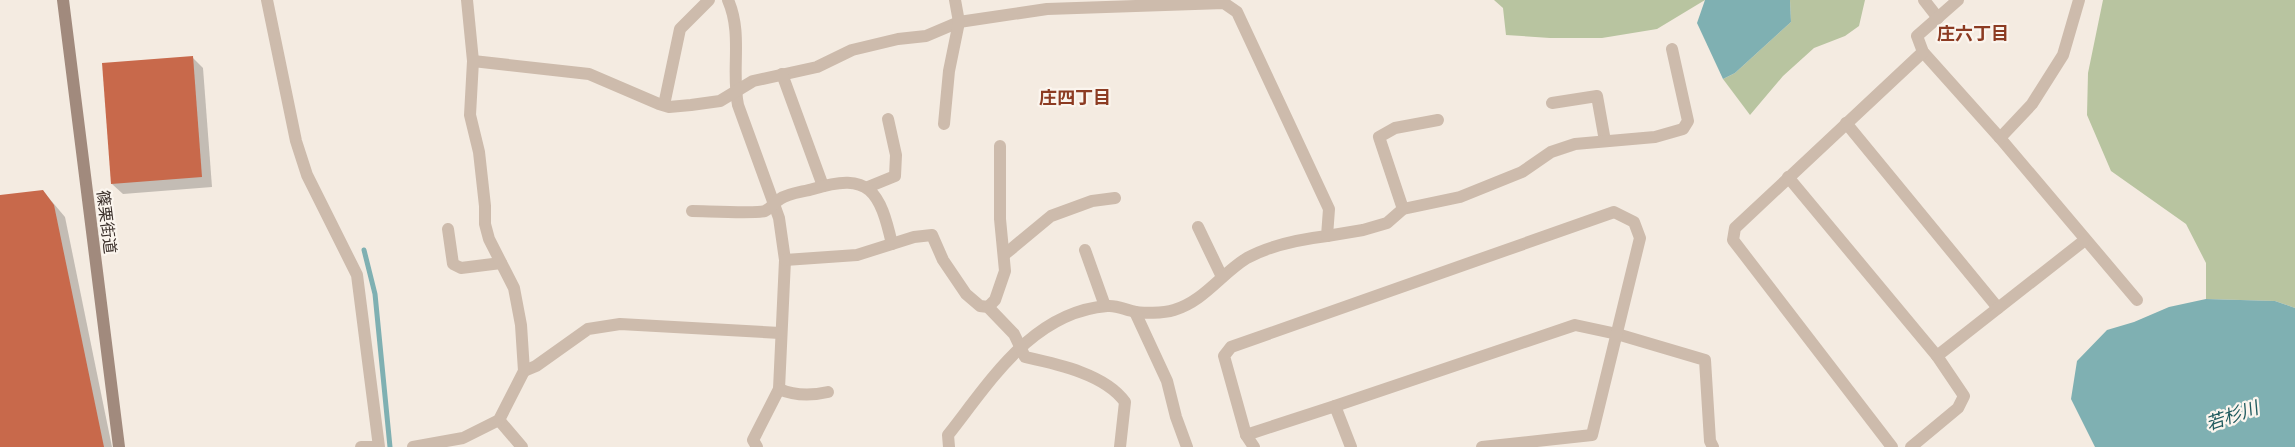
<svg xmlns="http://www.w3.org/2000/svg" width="2295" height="447" viewBox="0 0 2295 447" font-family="'Open Sans','Noto Sans JP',sans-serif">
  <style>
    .green { fill: #b8c4a0 }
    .water { fill: #7fb0b2 }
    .shadow { fill: #0003 }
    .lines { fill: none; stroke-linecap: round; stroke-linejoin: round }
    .stream { stroke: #7fb0b2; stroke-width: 5 }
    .building { fill: #c8694b }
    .minor { stroke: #cdbbac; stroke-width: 12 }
    .secondary { stroke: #a18a7d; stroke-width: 12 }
    .labels { text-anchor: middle; stroke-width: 4.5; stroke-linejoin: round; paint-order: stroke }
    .street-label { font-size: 16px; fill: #3b302b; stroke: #fbf5ee }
    .neighbourhood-label { font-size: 18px; font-weight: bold; fill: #8c3b22; stroke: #fbf5ee }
    .water-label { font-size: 18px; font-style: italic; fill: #1f5a5e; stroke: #fbf5ee }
  </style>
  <rect width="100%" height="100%" fill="#f4ebe1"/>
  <!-- green -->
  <g class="green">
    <polygon points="1494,0 1705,0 1657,29 1602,38 1550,38 1506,35 1503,8"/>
    <polygon points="1790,0 1865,0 1859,26 1845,36 1814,48 1783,76 1750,115 1723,79 1735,73 1791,22"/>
    <polygon points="2103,0 2295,0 2295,308 2275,301 2206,299 2206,263 2186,224 2111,171 2087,115 2088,73"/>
  </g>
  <!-- water -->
  <g class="water">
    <polygon points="1705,0 1790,0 1791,22 1735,73 1723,79 1697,23"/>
    <polygon points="2206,299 2275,301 2295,308 2295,447 2095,447 2071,399 2077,361 2107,330 2134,322 2169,307"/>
  </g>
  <!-- shadow -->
  <g class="shadow">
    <polygon points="192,57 203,68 212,187 123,194 112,184"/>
    <polygon points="43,191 65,217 112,447 0,447 0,197"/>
  </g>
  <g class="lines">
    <!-- stream -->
    <polyline class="stream" points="364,250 375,294 390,447"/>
  </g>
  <!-- building -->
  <g class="building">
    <polygon points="193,56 202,177 111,184 102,63"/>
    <polygon points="43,190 54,205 104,447 0,447 0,195"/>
  </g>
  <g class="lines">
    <!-- minor -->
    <g class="minor">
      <polyline points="267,0 296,141 307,175 357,275 379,447"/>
      <path d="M728,0C743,34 731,70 738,105L779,218L785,260L779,389L753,440L757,447"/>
      <polyline points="1924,0 1938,18"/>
      <polyline points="1958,0 1917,36 1923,52 2000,138 2137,300"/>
      <path d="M473,61L589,74L659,104L669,107L691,105L720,101L753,81L817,67L852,50L898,39L926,36L959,22L1047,9L1224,3L1237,12L1329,209L1327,236C1302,239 1269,246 1247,258C1221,274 1204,301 1174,310C1164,313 1142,314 1132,311C1123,309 1117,305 1107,306C1032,312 990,382 948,435L949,447"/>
      <polyline points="782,74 823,186"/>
      <polyline points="1552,103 1597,96 1605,141"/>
      <polyline points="664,105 680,29 709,0"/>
      <polyline points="1846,123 1998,308"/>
      <polyline points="944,124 949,71 959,22 955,0"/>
      <polyline points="2000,138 2032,104 2063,55 2079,0"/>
      <polyline points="1788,177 1937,356 1964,396 1958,408 1911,447"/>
      <polyline points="868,187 895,176 896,155 888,119"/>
      <polyline points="1403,209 1379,137 1395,128 1438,120"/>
      <path d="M692,211C705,211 756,214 765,211C771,208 775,202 780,199C789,193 803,192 813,189C870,171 880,192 892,244"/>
      <polyline points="1198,227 1222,277"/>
      <polyline points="448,229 453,264 461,268 501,263"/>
      <polyline points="1327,236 1363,230 1387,223 1403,209 1460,197 1522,172 1551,152 1575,144 1655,137 1683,129 1688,121 1672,49"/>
      <polyline points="1085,250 1105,306"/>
      <polyline points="1004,255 1051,216 1092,201 1115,198"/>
      <path d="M785,260L857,255L914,237L932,235L943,260L966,294L980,306L988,307L1014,334L1025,357C1057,364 1105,374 1125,402L1120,447"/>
      <polyline points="988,307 995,300 1005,271 1000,219 1000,146"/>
      <polyline points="1135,312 1167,381 1176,417 1187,447"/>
      <polyline points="1937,356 2085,240"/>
      <polyline points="524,371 536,366 588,329 620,324 780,333"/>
      <path d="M779,389C795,396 811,396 828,392"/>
      <polyline points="1335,406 1575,325 1617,334 1705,360 1710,441 1713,447"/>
      <polyline points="499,420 522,447"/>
      <polyline points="1246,435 1335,406 1351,447"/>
      <polyline points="361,447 375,447"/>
      <polyline points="413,447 463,438 499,420 524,371 521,325 514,288 489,239 485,224 485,206 479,152 470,115 473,61 467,0"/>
      <polyline points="1254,447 1246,435 1224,356 1231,347 1614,212 1634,222 1640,238 1592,435 1482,447"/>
      <polyline points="1892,447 1733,240 1735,228 1923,52"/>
    </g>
    <!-- secondary -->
    <polyline class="secondary" points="63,0 119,447"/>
  </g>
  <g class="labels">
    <!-- street labels -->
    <g class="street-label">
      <text transform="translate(107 222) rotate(83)" y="6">篠栗街道</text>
    </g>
    <!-- neighbourhood labels -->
    <g class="neighbourhood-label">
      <text x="1973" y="40">庄六丁目</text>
      <text x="1075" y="104">庄四丁目</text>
    </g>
    <!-- water labels -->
    <g class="water-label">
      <text transform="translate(2232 416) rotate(-19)" y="6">若杉川</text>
    </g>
  </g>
</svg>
